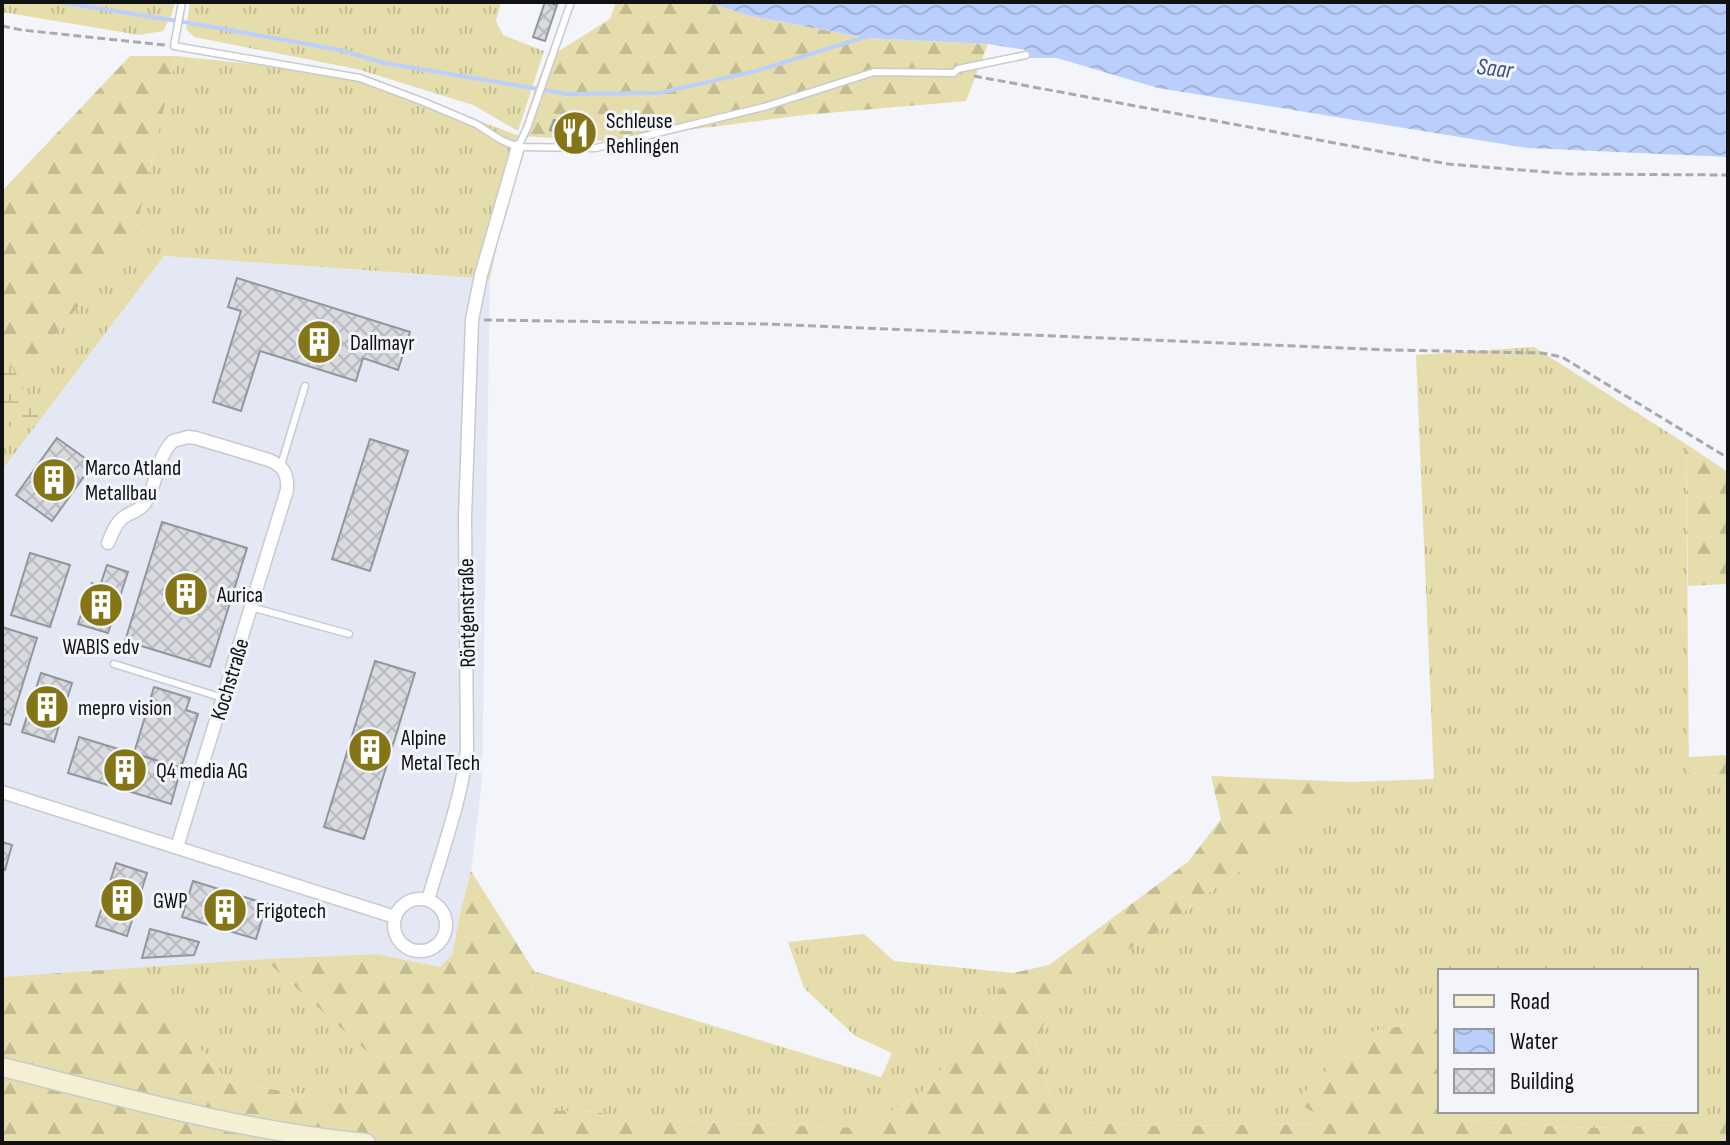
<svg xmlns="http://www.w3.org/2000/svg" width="1730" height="1145" viewBox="0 0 1730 1145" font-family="'Sofia Sans Condensed',sans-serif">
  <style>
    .built { fill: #e3e8f4 }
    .grass { fill: url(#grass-tufts) }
    .forest { fill: url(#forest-firs) }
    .wetland { fill: url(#wetland-marsh) }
    .water { fill: url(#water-waves) }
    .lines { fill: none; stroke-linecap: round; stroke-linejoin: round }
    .stream { stroke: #bbcffd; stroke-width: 4 }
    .building { fill: url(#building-cross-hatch); stroke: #93969a; stroke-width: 2 }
    .service-casing { stroke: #c8cacf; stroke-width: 9 }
    .minor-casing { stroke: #c8cacf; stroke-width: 15 }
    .secondary-casing { stroke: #c8cacf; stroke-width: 21 }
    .path { stroke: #a8aaae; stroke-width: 3; stroke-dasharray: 8 4; stroke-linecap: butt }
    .service { stroke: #fff; stroke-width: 6 }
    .minor { stroke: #fff; stroke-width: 12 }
    .secondary { stroke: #f5f0d3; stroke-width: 18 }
    .labels { text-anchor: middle; stroke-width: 6; stroke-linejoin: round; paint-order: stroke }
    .poi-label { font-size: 22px; fill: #101113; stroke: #f3f5fb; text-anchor: start }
    .street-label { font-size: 22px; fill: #101113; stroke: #f3f5fb }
    .water-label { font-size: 24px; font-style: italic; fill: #3a5089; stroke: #f3f5fb }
  </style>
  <defs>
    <pattern id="grass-tufts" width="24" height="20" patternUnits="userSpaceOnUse" patternTransform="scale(2)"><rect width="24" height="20" fill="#e6ddac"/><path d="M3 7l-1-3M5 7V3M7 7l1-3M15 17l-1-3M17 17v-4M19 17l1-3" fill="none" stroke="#c4bd93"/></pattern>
    <pattern id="forest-firs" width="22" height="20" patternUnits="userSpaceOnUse" patternTransform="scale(2)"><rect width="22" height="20" fill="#e6ddac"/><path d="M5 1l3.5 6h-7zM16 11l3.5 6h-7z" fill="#c4bd93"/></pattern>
    <pattern id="wetland-marsh" width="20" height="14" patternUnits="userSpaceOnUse" patternTransform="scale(2)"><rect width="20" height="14" fill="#e6ddac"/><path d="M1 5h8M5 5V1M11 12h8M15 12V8" fill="none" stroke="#c4bd93"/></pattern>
    <pattern id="water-waves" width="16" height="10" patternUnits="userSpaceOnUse" patternTransform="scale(2)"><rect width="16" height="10" fill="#bbcffd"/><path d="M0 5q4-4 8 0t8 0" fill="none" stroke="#a0b1d8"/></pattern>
    <pattern id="building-cross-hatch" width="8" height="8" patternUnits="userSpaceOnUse" patternTransform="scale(2)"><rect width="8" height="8" fill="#d8dae0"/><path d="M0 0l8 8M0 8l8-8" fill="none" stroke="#b8babf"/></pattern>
  </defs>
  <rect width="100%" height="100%" fill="#f3f5fb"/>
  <!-- built -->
  <polygon class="built" points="164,256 490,279 482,781 471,871 461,909 452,955 440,967 377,954 264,959 2,977 2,470"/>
  <!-- grass -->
  <g class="grass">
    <polygon points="2,2 175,2 172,14 163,31 139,35 2,12"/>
    <polygon points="190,2 501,2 496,21 503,35 544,51 518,131 473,105 357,69 194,37 186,29"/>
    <polygon points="176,56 364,76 519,136 490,279 164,256 2,470 2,429 39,420 18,381 134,238"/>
    <polygon points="1534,347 1686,444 1689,773 1728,777 1728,1115 1702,1115 1677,1125 1587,1128 1469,1121 1467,1111 1696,1111 1696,971 1440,971 1440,1018 1362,1034 1296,1102 1338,1124 1150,1126 1083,1122 1052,1105 1036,1042 1060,988 1152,936 1215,888 1307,824 1350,782 1434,779 1416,355"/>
    <polygon points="864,934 894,961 1013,973 928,1088 865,1128 676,1121 583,1111 521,1111 534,971 881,1077 892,1053 855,1036 804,988 788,942"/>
    <polygon points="264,959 371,1054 344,1101 228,1082 174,1017 116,969"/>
  </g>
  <!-- forest -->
  <g class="forest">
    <polygon points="616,2 706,2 751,16 866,38 988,44 966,101 804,115 603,141 519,136 546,59 610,19"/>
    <polygon points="130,56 176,56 134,238 18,381 2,348 2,191"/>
    <polygon points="1686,444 1728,472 1728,584 1688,586"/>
    <polygon points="1728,755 1728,777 1689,773 1689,757"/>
    <polygon points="1211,776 1350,782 1307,824 1215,888 1152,936 1060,988 1036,1042 1052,1105 1084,1122 1150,1126 1336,1124 1295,1102 1362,1034 1440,1018 1440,1111 1467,1111 1469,1121 1587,1128 1676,1125 1702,1115 1728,1115 1728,1143 2,1143 2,977 116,969 174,1017 228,1082 344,1101 370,1054 264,959 377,954 440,967 452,955 461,909 471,871 534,971 522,1111 583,1111 677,1121 865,1128 928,1088 1013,973 1049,965 1188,862 1221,819"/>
  </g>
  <!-- wetland -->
  <polygon class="wetland" points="2,348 40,420 2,429"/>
  <!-- water -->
  <polygon class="water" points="706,2 1728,2 1728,157 1528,148 1158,88 1057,58 1029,58 1026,50 988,44 866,38 751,16"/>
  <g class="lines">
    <!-- stream -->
    <polyline class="stream" points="59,2 190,23 340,50 384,63 568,94 659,93 756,71 868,36"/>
  </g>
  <!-- building -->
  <g class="building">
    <polygon points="545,2 557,5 545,41 533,37"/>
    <polygon points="554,120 567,125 563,135 550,130"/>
    <polygon points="237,278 410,332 398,370 363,358 356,381 260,351 241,411 213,402 241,311 228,307"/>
    <polygon points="57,438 93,464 52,521 16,495"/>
    <polygon points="370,439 408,451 370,571 332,559"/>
    <polygon points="162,522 247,548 210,667 125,641"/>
    <polygon points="30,553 70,565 50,627 11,615"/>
    <polygon points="107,565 128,572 108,633 78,624 92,583 100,586"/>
    <polygon points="2,627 37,638 10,725 2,723"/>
    <polygon points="375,661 415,673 364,839 324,827"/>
    <polygon points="41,673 72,683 54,742 22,732"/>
    <polygon points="154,687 190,698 186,710 198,714 181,768 134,753"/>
    <polygon points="79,737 181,768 171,804 68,773"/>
    <polygon points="2,842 12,845 5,870 2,869"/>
    <polygon points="116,863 147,873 127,936 96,926"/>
    <polygon points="193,881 267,904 256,939 182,917"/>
    <polygon points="150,929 199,942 194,955 142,958"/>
  </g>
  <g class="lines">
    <!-- service casing -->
    <g class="service-casing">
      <g id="service">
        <polyline points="182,2 174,46 360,78 424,102 476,124 501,140 518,147 596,148 764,107 874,72 954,73 958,69 1026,55"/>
        <polyline points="518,147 527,128 571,2"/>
        <polyline points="281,465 305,386"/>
        <polyline points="251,607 349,634"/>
        <polyline points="114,664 223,698"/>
      </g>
    </g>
    <!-- minor casing -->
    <g class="minor-casing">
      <g id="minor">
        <path d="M108,543C112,534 116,522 124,517C131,512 140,511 145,503C158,484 155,459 173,441L188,437L196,438L269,460C284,466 288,474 287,490L177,847"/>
        <polyline points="2,792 395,917"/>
        <circle cx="420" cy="925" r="26"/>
        <path d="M428,900C442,851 461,801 467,750L465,518L472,320L481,275L518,147"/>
      </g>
    </g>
    <!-- secondary casing -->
    <g class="secondary-casing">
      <path id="secondary" d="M2,1067C122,1097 242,1131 366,1143"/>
    </g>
    <!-- path -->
    <g class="path">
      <polyline points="2,26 22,30 165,45"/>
      <polyline points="974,76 1448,164 1570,174 1728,175"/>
      <polyline points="484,320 766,324 1390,350 1542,353 1562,357 1728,458"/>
    </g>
    <!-- service -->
    <use href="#service" class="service"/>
    <!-- minor -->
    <use href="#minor" class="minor"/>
    <!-- secondary -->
    <use href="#secondary" class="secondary"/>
  </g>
  <!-- icons -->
  <defs>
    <g id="restaurant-disc" transform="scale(2.3)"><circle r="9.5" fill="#847517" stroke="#f3f5fb"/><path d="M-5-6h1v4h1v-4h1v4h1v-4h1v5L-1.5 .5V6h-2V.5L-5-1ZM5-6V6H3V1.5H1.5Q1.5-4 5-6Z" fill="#fff"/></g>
    <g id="building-disc" transform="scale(2.3)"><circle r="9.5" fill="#847517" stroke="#f3f5fb"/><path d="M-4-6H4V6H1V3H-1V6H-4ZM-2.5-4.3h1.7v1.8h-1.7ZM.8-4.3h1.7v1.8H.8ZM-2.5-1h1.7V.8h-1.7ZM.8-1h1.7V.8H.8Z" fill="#fff"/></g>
  </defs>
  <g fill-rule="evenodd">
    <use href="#restaurant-disc" x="575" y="133"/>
    <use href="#building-disc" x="319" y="342"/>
    <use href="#building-disc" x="54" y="480"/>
    <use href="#building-disc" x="186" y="594"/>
    <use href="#building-disc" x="101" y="605"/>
    <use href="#building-disc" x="47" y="707"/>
    <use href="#building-disc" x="370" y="750"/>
    <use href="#building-disc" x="125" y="770"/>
    <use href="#building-disc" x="122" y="900"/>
    <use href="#building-disc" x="225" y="910"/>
  </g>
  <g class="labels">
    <!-- poi labels -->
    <g class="poi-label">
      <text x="606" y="128">Schleuse<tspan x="606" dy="25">Rehlingen</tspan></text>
      <text x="350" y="350">Dallmayr</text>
      <text x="85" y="475">Marco Atland<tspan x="85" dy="25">Metallbau</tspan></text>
      <text x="217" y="602">Aurica</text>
      <text x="101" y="654" text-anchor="middle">WABIS edv</text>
      <text x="78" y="715">mepro vision</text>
      <text x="401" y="745">Alpine<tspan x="401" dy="25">Metal Tech</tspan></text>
      <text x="156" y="778">Q4 media AG</text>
      <text x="153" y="908">GWP</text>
      <text x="256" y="918">Frigotech</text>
    </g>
    <!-- street labels -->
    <g class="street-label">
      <text transform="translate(466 613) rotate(-91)" y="8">Röntgenstraße</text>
      <text transform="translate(229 679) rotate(-73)" y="8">Kochstraße</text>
    </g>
    <!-- water labels -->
    <g class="water-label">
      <text transform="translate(1495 68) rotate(7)" y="8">Saar</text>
    </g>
  </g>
  <!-- border -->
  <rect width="1730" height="1145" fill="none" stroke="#101113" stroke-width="8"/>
  <!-- legend -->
  <rect x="1438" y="969" width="260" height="144" fill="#f3f5fb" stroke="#989a9e" stroke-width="2"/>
  <rect x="1454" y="995" width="40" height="12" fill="#f5f0d3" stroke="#989a9e" stroke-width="2"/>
  <text x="1510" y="1009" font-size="24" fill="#101113">Road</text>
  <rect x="1454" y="1029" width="40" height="24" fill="url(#water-waves)" stroke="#989a9e" stroke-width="2"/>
  <text x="1510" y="1049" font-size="24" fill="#101113">Water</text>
  <rect x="1454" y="1069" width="40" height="24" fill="url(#building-cross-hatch)" stroke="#989a9e" stroke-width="2"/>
  <text x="1510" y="1089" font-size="24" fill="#101113">Building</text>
</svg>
